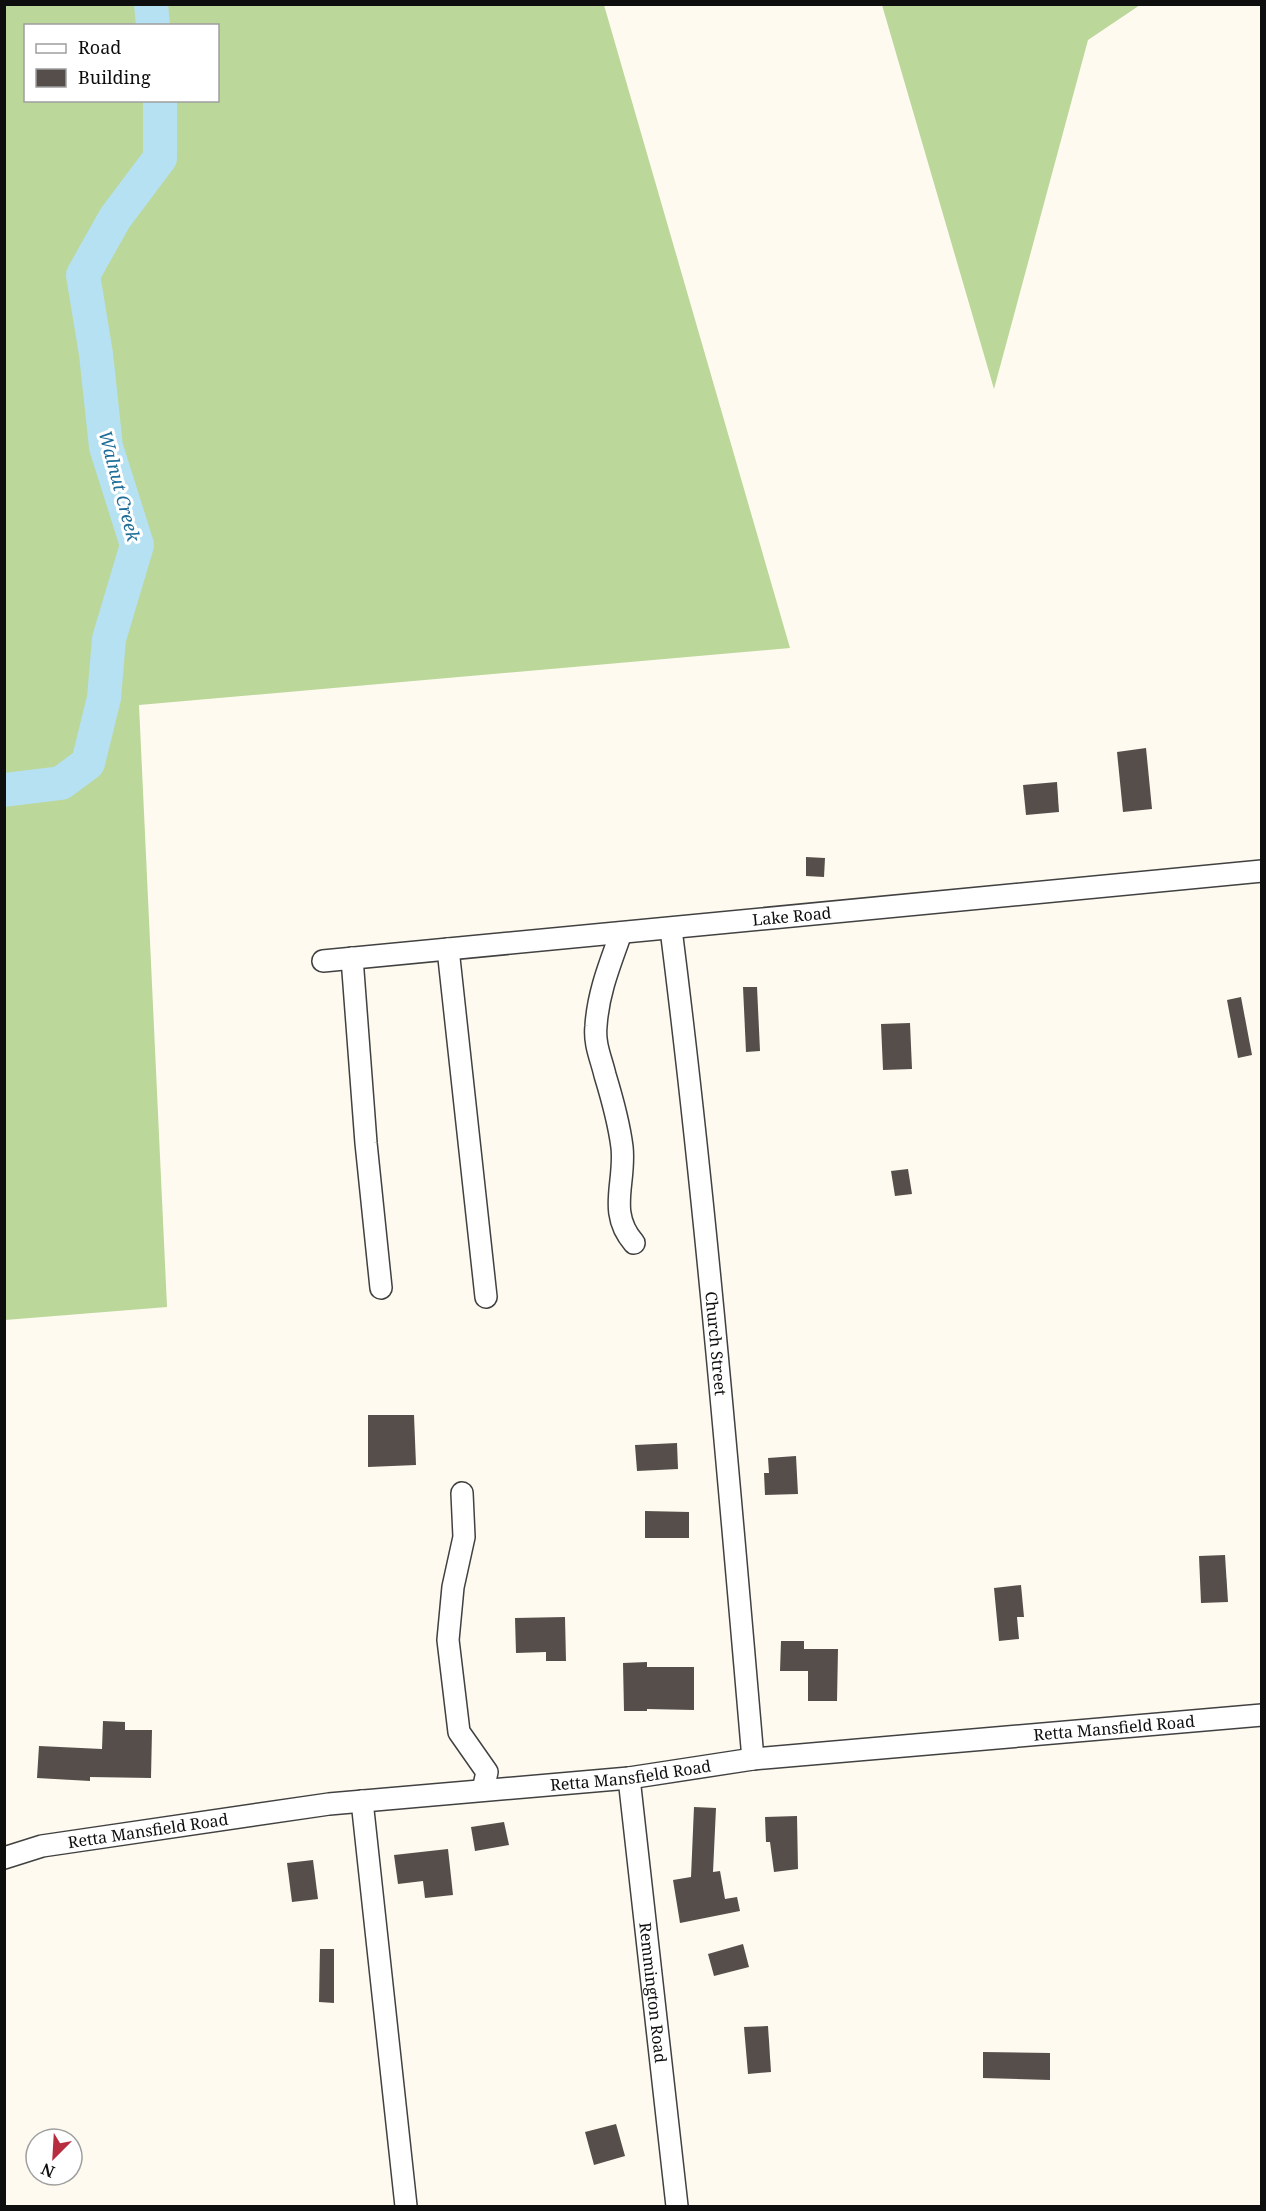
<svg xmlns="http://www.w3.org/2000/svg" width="1266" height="2211" viewBox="0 0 1266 2211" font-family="'Noto Serif',serif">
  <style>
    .forest { fill: #bbd79a; fill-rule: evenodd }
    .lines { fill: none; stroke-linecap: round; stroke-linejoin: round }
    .river { stroke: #b6e1f3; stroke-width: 34 }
    .building { fill: #564e4a }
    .minor-casing { stroke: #414141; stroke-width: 24 }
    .minor { stroke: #fff; stroke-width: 21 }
    .labels { text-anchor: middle; stroke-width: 6; stroke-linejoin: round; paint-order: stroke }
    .street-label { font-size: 16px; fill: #0e0e0e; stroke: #fff }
    .water-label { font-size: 18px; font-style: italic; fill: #1d6d99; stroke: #fff }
  </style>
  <rect width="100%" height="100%" fill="#fefaef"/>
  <!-- forest -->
  <g class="forest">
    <path d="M5,4L604,5L790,648L139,705L167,1307L5,1320ZM26,26H218V100H26Z"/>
    <polygon points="882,5 1140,5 1088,40 994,389"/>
  </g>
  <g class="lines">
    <!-- river -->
    <g class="river">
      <polyline points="151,4 153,26"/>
      <polyline points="4,790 61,783 88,763 104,698 109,639 137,545 106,447 96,354 83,275 115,218 160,158 160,100"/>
    </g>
  </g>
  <!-- building -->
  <g class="building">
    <polygon points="1146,748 1152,809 1123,812 1117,752"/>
    <polygon points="1057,782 1059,812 1026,815 1023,785"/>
    <polygon points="806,857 825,858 824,877 806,876"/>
    <polygon points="743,987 757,987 760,1051 746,1052"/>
    <polygon points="1241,997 1252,1055 1238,1058 1227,1000"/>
    <polygon points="910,1023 912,1069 883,1070 881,1024"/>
    <polygon points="908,1169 912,1194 895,1196 891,1171"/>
    <polygon points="368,1415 414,1415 416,1465 368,1467"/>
    <polygon points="677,1443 678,1469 637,1471 635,1445"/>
    <polygon points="796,1456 798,1494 765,1495 764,1473 769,1473 768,1458"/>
    <polygon points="645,1511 689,1512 689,1538 645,1538"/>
    <polygon points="1225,1555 1228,1602 1201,1603 1199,1556"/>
    <polygon points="1021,1585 1024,1617 1017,1617 1019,1639 999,1641 994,1588"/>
    <polygon points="565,1617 566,1661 546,1661 546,1652 516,1653 515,1618"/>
    <polygon points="781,1641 804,1641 804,1649 838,1649 837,1701 808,1701 808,1671 780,1671"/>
    <polygon points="647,1662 647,1667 694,1667 694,1710 647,1709 647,1711 624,1711 623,1663"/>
    <polygon points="103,1721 125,1722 125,1730 152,1730 151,1778 90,1777 90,1781 37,1778 39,1746 102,1749"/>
    <polygon points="694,1807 716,1808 713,1872 720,1871 725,1899 737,1897 740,1911 680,1923 673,1880 691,1877"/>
    <polygon points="797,1816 798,1869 774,1872 770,1842 766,1842 765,1817"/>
    <polygon points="504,1822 509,1845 475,1851 471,1827"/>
    <polygon points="448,1849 453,1895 425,1898 423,1881 398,1884 394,1855"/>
    <polygon points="313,1860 318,1899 292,1902 287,1863"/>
    <polygon points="743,1944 749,1967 714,1976 708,1954"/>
    <polygon points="320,1949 334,1949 334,2003 319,2002"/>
    <polygon points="768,2026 771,2072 748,2074 744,2027"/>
    <polygon points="983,2052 1050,2053 1050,2080 983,2078"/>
    <polygon points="616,2124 625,2156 594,2165 585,2132"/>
  </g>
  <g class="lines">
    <!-- minor casing -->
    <g class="minor-casing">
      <g id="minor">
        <path id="s1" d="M671,929C706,1205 729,1482 753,1759"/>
        <path d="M621,933C610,964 598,993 596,1026C594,1044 601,1058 605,1075C612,1098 619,1123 622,1147C626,1183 607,1212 634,1243"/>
        <polyline points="448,949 486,1297"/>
        <polyline points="352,958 366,1143 381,1288"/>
        <path id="s2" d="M323,961L1262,871"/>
        <polyline points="462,1493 464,1537 453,1587 448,1640 459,1732 487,1772 483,1790"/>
        <path id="s3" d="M629,1778L677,2206"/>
        <polyline points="362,1801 406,2206"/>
        <path id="s4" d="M4,1858L42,1846L329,1804L629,1778L753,1759L1262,1715"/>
      </g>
    </g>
    <!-- minor -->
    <use href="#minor" class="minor"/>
  </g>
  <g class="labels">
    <!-- street labels -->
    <g class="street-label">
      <text dy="6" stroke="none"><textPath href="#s2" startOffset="471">Lake Road</textPath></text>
      <text dy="6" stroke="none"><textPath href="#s1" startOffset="417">Church Street</textPath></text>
      <text dy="6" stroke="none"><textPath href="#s4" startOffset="1119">Retta Mansfield Road</textPath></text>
      <text dy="6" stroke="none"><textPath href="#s4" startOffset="633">Retta Mansfield Road</textPath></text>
      <text dy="6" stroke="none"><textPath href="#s4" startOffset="147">Retta Mansfield Road</textPath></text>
      <text dy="6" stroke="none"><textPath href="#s3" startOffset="216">Remmington Road</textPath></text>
    </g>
    <!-- water labels -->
    <g class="water-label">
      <text transform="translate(119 486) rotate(75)" y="6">Walnut Creek</text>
    </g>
  </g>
  <!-- border -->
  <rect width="1266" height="2211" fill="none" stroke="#0e0e0e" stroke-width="12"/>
  <!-- legend -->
  <rect x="24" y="24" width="195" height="78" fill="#ffffff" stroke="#9f9f9f" stroke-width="1.5"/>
  <rect x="36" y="44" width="30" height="9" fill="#ffffff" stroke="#9f9f9f" stroke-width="1.5"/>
  <text x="78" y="54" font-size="18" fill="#0e0e0e">Road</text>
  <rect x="36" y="69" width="30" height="18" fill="#564e4a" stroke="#9f9f9f" stroke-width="1.5"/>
  <text x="78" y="84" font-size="18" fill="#0e0e0e">Building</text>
  <!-- north arrow -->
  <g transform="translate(54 2157) rotate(204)"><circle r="28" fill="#ffffff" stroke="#9f9f9f" stroke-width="1.5"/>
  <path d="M0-4.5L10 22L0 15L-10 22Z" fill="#b72c3f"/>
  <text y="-9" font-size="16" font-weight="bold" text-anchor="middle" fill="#0e0e0e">N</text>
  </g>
</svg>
